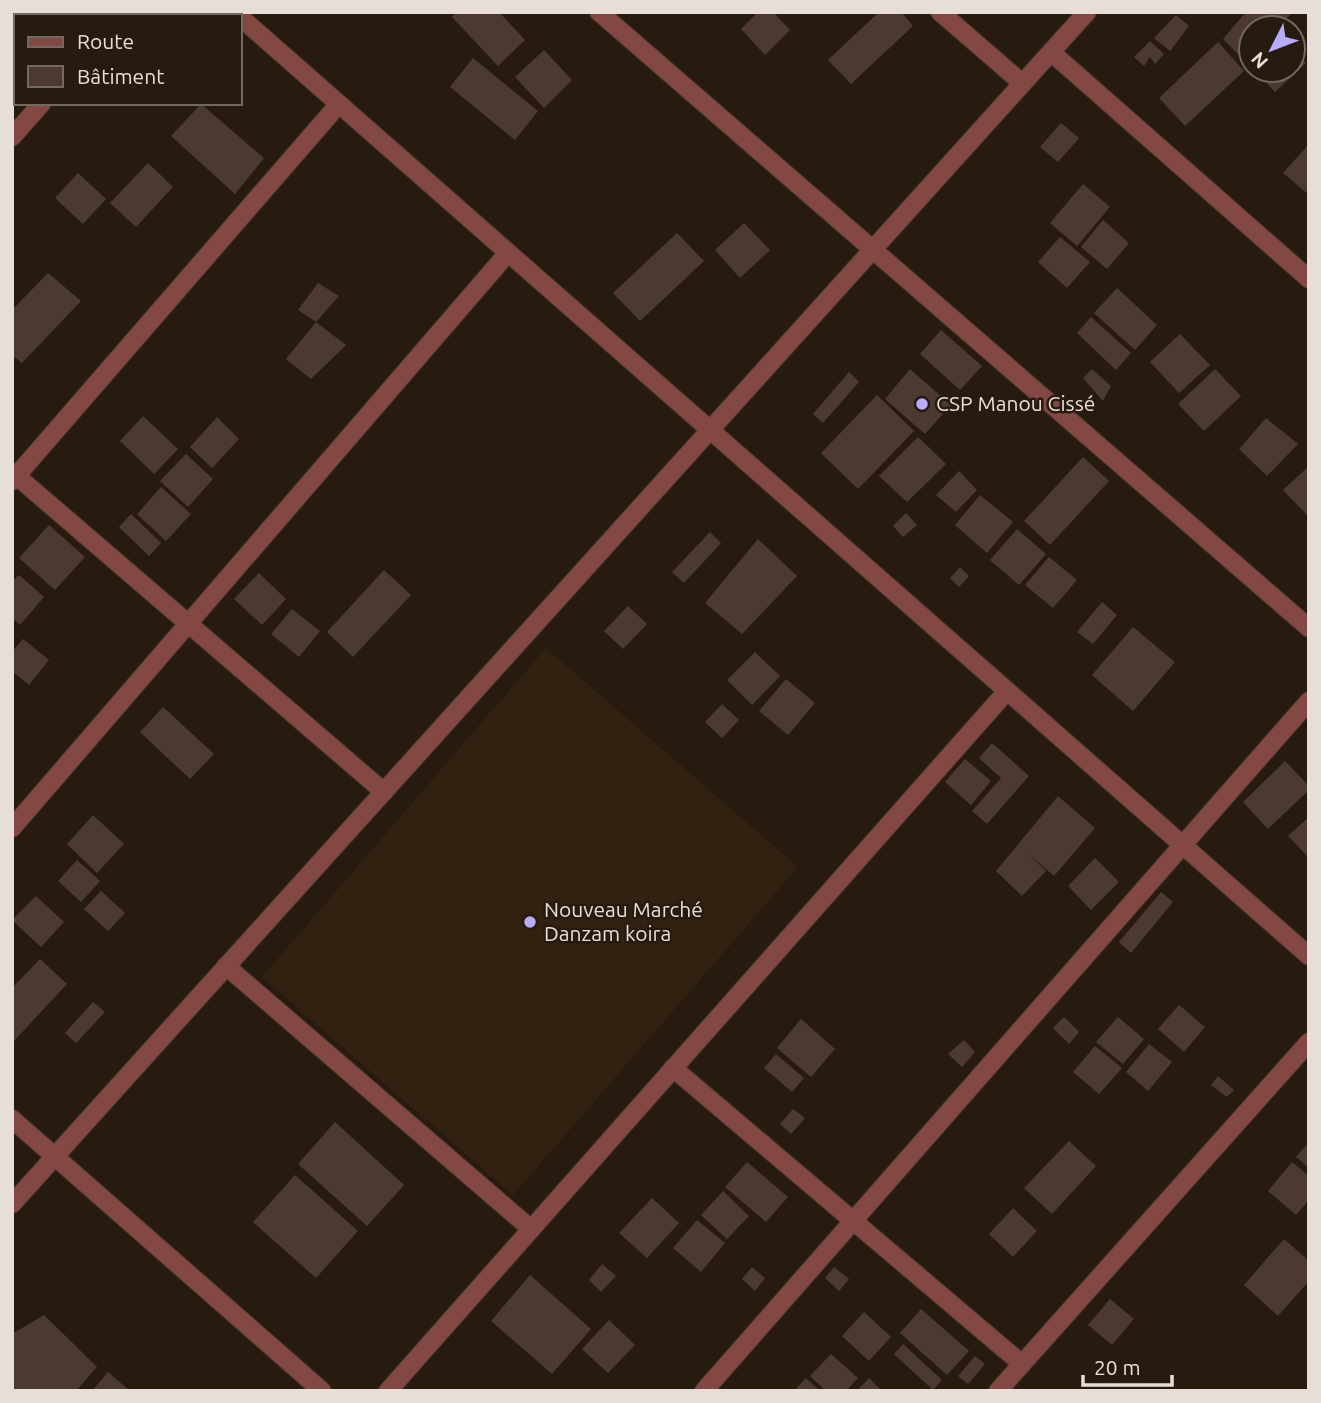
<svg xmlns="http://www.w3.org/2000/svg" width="1321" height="1403" viewBox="0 0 1321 1403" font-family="Ubuntu,sans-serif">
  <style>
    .built { fill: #322110 }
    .building { fill: #4c3a32 }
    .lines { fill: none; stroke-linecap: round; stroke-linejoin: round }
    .minor-casing { stroke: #42362b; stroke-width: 20 }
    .minor { stroke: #844844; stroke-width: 18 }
    .poi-dot { fill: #b8abf7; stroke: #271b0f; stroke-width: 2.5 }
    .labels { text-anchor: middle; stroke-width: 5; stroke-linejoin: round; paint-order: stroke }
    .poi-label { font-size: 21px; fill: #e7dfd7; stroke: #271b0f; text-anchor: start }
  </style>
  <rect width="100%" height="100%" fill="#271b0f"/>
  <!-- built -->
  <polygon class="built" points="546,648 798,867 513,1195 262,977"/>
  <!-- building -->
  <g class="building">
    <polygon points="457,12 499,12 525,40 498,66 452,17"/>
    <polygon points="758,12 773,12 790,30 765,55 741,29"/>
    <polygon points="879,12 901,12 913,26 851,84 828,60"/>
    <polygon points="1246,12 1293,12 1276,28 1251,28 1251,52 1243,59 1223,39"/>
    <polygon points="1176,15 1189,26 1170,51 1154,38"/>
    <polygon points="1150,41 1164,54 1155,64 1150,57 1144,66 1134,57"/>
    <polygon points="1218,42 1244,71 1185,126 1159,98"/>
    <polygon points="1293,49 1306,63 1275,92 1255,70 1293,70"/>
    <polygon points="544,50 572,80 544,108 515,77"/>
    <polygon points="473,58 538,111 515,140 450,87"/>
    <polygon points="201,104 264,158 235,194 171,136"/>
    <polygon points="1061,123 1079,138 1058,162 1040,147"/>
    <polygon points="1309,144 1309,195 1283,173"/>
    <polygon points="148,163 173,187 136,227 110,203"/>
    <polygon points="78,173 106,199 83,224 55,198"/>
    <polygon points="1083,184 1110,207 1077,246 1050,223"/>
    <polygon points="1103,220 1129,243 1107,269 1081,247"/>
    <polygon points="744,223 770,250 740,278 715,250"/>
    <polygon points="677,233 704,261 640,321 613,293"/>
    <polygon points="1060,237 1090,262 1067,288 1038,262"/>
    <polygon points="48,273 81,301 22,363 12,355 12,310"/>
    <polygon points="318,283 339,296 316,322 298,310"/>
    <polygon points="1117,288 1157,325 1135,350 1094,313"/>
    <polygon points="1091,317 1131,353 1116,370 1077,333"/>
    <polygon points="316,322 346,345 311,379 286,359"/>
    <polygon points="941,330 982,366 960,390 920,354"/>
    <polygon points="1180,334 1210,365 1179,393 1150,362"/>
    <polygon points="910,369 951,405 925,434 885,399"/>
    <polygon points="1092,369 1111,386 1103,401 1083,378"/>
    <polygon points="1215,369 1241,396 1204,431 1178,404"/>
    <polygon points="849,372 859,382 823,423 813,414"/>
    <polygon points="877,395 914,431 858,489 821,453"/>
    <polygon points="143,416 178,449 154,474 120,441"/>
    <polygon points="217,417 239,439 212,468 190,447"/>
    <polygon points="1266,418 1298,444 1267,476 1239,449"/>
    <polygon points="918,437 946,464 907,502 879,476"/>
    <polygon points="186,454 213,479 188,507 160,481"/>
    <polygon points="1083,457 1109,481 1050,545 1024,521"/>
    <polygon points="1309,466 1309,517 1283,490"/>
    <polygon points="959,471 977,490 956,512 936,495"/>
    <polygon points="161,487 191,514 166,541 137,514"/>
    <polygon points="980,495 1013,522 987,553 955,525"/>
    <polygon points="906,513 917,525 903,537 893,526"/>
    <polygon points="131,514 161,543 149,556 119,527"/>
    <polygon points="49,525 85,557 55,590 19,558"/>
    <polygon points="1017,529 1046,554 1019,585 990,560"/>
    <polygon points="710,532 721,543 684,583 672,572"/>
    <polygon points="758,539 797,576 742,634 705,603"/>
    <polygon points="1049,557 1077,580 1053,608 1025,585"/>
    <polygon points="960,567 969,576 959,587 950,578"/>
    <polygon points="384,570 411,595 353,657 327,632"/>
    <polygon points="259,573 286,599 262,625 234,599"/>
    <polygon points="19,575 44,597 20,625 12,618 12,582"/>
    <polygon points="1102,602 1117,615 1093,644 1077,632"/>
    <polygon points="628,606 647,624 623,649 604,631"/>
    <polygon points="292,609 320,631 299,657 271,634"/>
    <polygon points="1133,627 1175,662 1133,711 1092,675"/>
    <polygon points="23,639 49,660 29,685 12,671 12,652"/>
    <polygon points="755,652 780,676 752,705 727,680"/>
    <polygon points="786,679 815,703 788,735 759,711"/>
    <polygon points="722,704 739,720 722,738 705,722"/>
    <polygon points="163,707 214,754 190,779 140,732"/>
    <polygon points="992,743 1029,776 987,824 972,811 1001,778 979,758"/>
    <polygon points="965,759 991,781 971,805 945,782"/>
    <polygon points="1285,761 1309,786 1309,790 1268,829 1243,802"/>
    <polygon points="1058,796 1095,828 1054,876 1025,851 1046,871 1022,896 996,871"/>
    <polygon points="93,815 124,844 97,873 67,844"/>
    <polygon points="1309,817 1309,858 1288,836"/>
    <polygon points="1095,858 1119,882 1091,910 1068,886"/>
    <polygon points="77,860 100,881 81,902 58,881"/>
    <polygon points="101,891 125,913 108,931 84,909"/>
    <polygon points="1161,892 1173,902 1131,953 1119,942"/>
    <polygon points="36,896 64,922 41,947 12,920"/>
    <polygon points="40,959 67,984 12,1043 12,988"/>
    <polygon points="93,1002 105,1012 76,1043 65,1033"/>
    <polygon points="1179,1005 1205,1027 1184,1052 1158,1029"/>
    <polygon points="1064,1017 1079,1032 1069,1044 1053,1028"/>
    <polygon points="1118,1017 1144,1039 1123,1064 1096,1042"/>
    <polygon points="801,1019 835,1049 811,1077 777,1048"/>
    <polygon points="964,1040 975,1052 962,1067 948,1054"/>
    <polygon points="1149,1044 1172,1062 1148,1091 1126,1072"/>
    <polygon points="1095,1046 1122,1068 1099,1094 1073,1072"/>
    <polygon points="776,1054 804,1078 792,1092 764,1068"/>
    <polygon points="1218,1076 1234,1090 1227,1097 1211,1085"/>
    <polygon points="793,1109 805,1118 791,1134 780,1124"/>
    <polygon points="335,1122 404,1185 367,1226 298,1164"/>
    <polygon points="1069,1141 1096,1166 1052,1214 1024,1188"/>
    <polygon points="1309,1142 1309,1168 1296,1157"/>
    <polygon points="747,1162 788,1197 766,1222 725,1187"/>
    <polygon points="1292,1162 1309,1176 1309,1200 1296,1215 1268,1191"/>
    <polygon points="295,1175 358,1231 316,1278 253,1222"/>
    <polygon points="723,1191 749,1216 727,1239 701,1215"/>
    <polygon points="652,1198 679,1223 647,1258 619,1233"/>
    <polygon points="1013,1208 1037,1231 1013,1257 989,1234"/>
    <polygon points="697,1220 725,1243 701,1272 673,1248"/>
    <polygon points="1284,1239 1309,1261 1309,1281 1278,1316 1244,1285"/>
    <polygon points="602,1264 616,1276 601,1292 589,1280"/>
    <polygon points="752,1267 765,1278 755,1291 742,1279"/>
    <polygon points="834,1267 849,1279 839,1291 825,1278"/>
    <polygon points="530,1275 591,1329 552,1374 491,1321"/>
    <polygon points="1110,1299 1134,1319 1112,1345 1088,1325"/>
    <polygon points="921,1309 969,1351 947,1375 900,1333"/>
    <polygon points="864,1312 891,1337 869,1361 842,1336"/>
    <polygon points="44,1315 97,1367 76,1391 12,1391 12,1334"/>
    <polygon points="609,1320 635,1345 608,1373 582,1349"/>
    <polygon points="903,1344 942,1380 933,1390 894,1354"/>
    <polygon points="831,1354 858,1378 846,1391 826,1391 810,1376"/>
    <polygon points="975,1356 985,1364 968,1384 958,1376"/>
    <polygon points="108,1372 130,1391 92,1391"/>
    <polygon points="806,1378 820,1391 794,1391"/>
    <polygon points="869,1378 882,1391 857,1391"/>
  </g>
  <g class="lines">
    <!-- minor casing -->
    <g class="minor-casing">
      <g id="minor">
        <polyline points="599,12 1309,628"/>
        <polyline points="940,12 1022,83"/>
        <polyline points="118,16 121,12"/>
        <polyline points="240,17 1309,956"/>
        <polyline points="1051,52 1309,279"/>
        <polyline points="12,137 42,103"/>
        <polyline points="12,472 384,792"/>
        <polyline points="12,481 338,105"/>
        <polyline points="12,828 507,254"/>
        <polyline points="226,966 531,1229"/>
        <polyline points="673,1068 1022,1364"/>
        <polyline points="12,1119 322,1391"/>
        <polyline points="12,1204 1087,12"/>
        <polyline points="388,1391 1007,691"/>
        <polyline points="704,1391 1309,701"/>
        <polyline points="998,1391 1309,1042"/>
      </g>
    </g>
    <!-- minor -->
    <use href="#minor" class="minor"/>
  </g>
  <!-- markers -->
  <g class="poi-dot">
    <circle cx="922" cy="404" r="7"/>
    <circle cx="530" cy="922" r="7"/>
  </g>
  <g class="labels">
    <!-- poi labels -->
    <g class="poi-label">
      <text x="936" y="411">CSP Manou Cissé</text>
      <text x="544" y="917">Nouveau Marché<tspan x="544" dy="24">Danzam koira</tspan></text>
    </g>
  </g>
  <!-- border -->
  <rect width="1321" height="1403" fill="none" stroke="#e7dfd7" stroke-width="28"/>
  <!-- legend -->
  <rect x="14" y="14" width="228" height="91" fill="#271b0f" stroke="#74695f" stroke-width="2"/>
  <rect x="28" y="37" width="35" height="10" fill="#844844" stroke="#74695f" stroke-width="2"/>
  <text x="77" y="49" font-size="21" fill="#e7dfd7">Route</text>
  <rect x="28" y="66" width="35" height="21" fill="#4c3a32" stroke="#74695f" stroke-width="2"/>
  <text x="77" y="84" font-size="21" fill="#e7dfd7">Bâtiment</text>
  <!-- north arrow -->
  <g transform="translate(1272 49) rotate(228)"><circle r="33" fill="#271b0f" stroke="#74695f" stroke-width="2"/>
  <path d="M0-5L12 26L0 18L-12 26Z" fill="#b8abf7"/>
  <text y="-10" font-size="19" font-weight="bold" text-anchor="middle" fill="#e7dfd7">N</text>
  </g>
  <!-- scale -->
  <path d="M1083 1375v10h89v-10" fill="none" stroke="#e7dfd7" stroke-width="3.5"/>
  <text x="1094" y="1375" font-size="21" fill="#e7dfd7" stroke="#271b0f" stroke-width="5" paint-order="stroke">20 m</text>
</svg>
